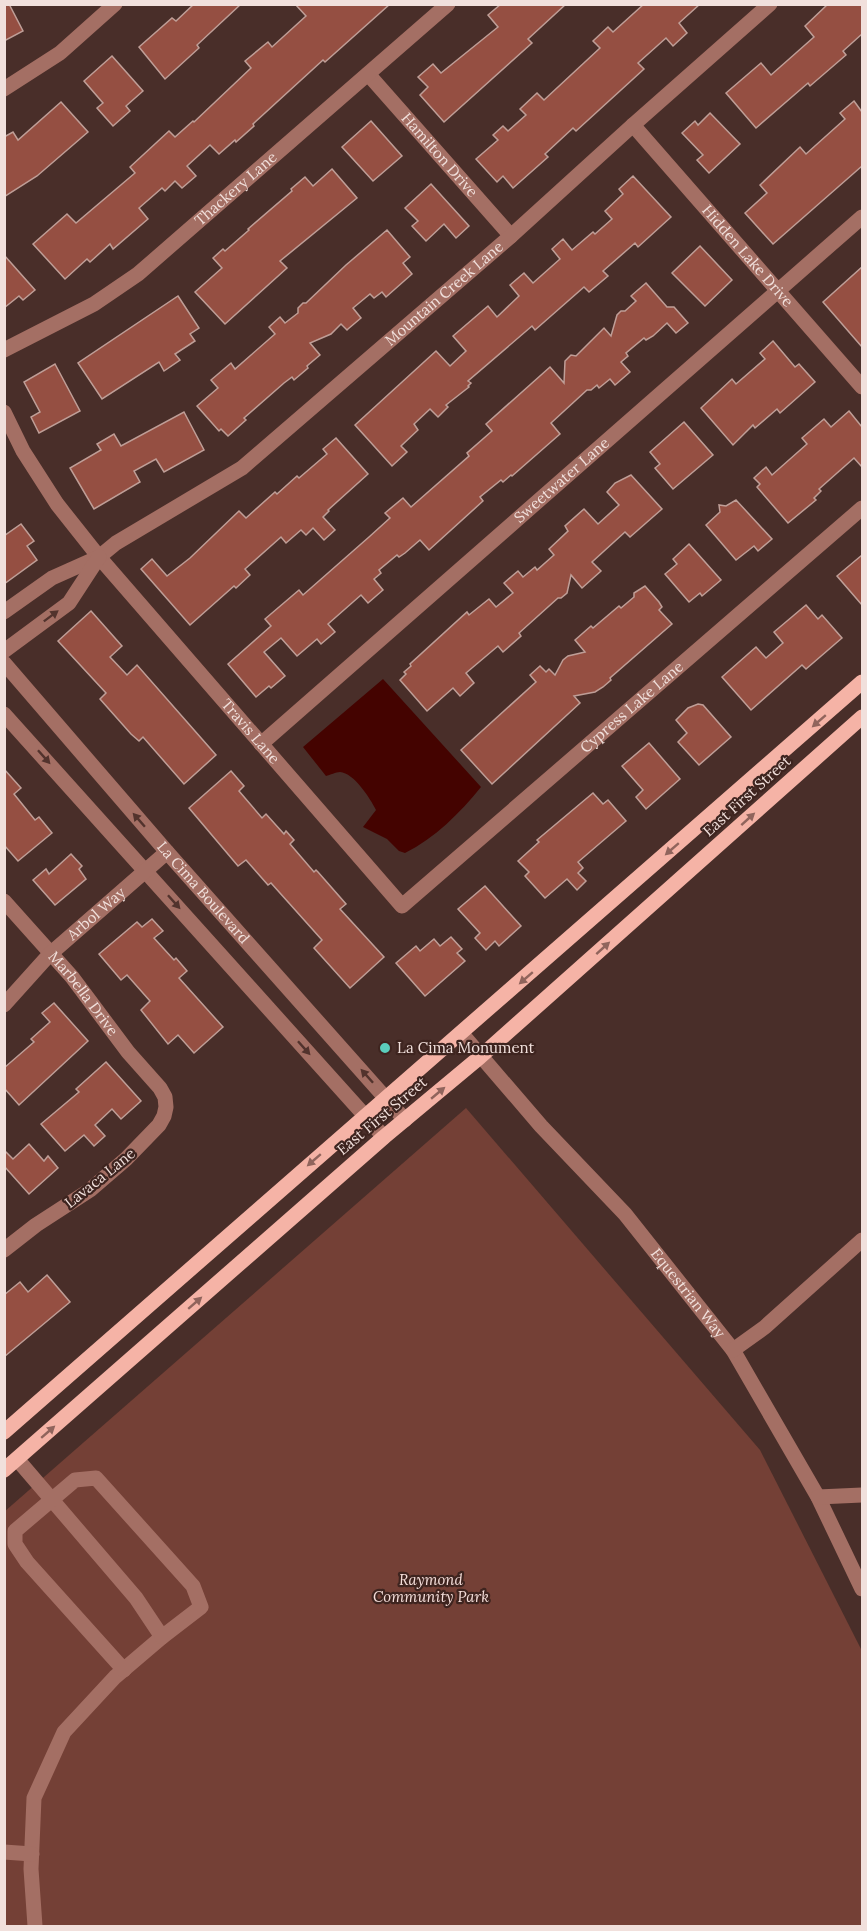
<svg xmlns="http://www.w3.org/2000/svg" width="867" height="1931" viewBox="0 0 867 1931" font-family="Lora,serif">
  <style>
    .green { fill: #744036 }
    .water { fill: #440300 }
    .building { fill: #954f42; stroke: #bf9e97; stroke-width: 1.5 }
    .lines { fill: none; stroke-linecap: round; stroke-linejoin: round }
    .minor { stroke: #a46f64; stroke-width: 15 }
    .major { stroke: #f5b3a6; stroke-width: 15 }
    .oneway { fill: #52332d }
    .oneway2 { fill: #90645c }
    .poi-dot { fill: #5bcebc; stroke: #3e241f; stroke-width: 2 }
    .labels { text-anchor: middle; stroke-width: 4.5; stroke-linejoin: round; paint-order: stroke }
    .street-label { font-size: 15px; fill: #f1e0dc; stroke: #3e241f }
    .poi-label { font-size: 15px; fill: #f1e0dc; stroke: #3e241f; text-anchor: start }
    .park-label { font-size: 15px; font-style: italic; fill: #f5deda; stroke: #3e241f }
  </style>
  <rect width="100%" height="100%" fill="#492e29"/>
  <!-- green -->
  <polygon class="green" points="466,1108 760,1450 862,1651 862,1926 5,1926 4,1512"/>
  <!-- water -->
  <path class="water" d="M383,679L481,787C460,813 435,838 405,853L399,851L387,839L363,827L376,810C370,798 354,773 340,772C336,772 330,775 326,776L303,747Z"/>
  <!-- building -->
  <g class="building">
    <polygon points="4,4 9,4 23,31 4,41"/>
    <polygon points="194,4 241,4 197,45 199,48 165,79 139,47 172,18 176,21"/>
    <polygon points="295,4 390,4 325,62 323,60 253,124 254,126 236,142 235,140 219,154 210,145 187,166 196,176 182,188 175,181 165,191 162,188 139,208 148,219 113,249 110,244 90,262 87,259 65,279 33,244 67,214 76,223 135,173 130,167 169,131 175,137 193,121 194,122 251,68 245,61 268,42 272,47 306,16"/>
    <polygon points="501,4 566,4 528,39 532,43 444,122 420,95 428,87 418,77 433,64 441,73 498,27 488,15"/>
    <polygon points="644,4 700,4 679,23 687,33 673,46 666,38 638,63 644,69 576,131 573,128 545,154 548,157 513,188 503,176 497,182 476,159 498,140 493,135 503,126 508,131 526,115 520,109 537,93 544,100 600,48 593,41 608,27 613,32"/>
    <polygon points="828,4 862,4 862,34 843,51 846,55 810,86 808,83 756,128 726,93 761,63 771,75 788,60 814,37 805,26"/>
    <polygon points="112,56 143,91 126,106 130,111 113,126 97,108 103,103 84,81"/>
    <polygon points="854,101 862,112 862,166 773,244 745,213 767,193 760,185 800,147 806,154 845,119 840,113"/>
    <polygon points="61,102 88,132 37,176 4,197 4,137 13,132 18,140"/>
    <polygon points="710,113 740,144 709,173 697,160 703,155 682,133 695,121 698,125"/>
    <polygon points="371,121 402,156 373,181 342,147"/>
    <polygon points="332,169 357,198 280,261 287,268 225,324 195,292 222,268 213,258 223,249 225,251 249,230 248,229 292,191 291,189 305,177 313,186"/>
    <polygon points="633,176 671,217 638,247 635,243 603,271 608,276 589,292 584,287 535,330 532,326 468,381 471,383 468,386 469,387 446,405 448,407 438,417 430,409 414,424 418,430 401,446 407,452 392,466 355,425 436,351 450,366 466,351 453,336 488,306 497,317 519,296 510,285 524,273 533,283 560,259 552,249 563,239 572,250 593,232 595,234 612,219 605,211 623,194 619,189"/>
    <polygon points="431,184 469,226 456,238 444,224 426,241 412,226 418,221 405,208"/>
    <polygon points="387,230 410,257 403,263 412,274 386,297 382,292 374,298 370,294 353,308 361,318 348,329 347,330 341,324 331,334 310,343 320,355 307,366 308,368 294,380 292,377 284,383 244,418 246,420 228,436 221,429 219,431 197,406 218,388 211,380 231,363 235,369 275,334 269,327 280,317 285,323 298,313 298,308 303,303 306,303 346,265"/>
    <polygon points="700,246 732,280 705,306 672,273"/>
    <polygon points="4,255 35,290 23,300 19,296 4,308"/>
    <polygon points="862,267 862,347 823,302"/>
    <polygon points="646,283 667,307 674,307 688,323 676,333 667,323 653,336 646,340 644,338 626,353 628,356 621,362 630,372 615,385 610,379 599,388 597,385 591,390 587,390 551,423 560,434 512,476 511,475 503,482 501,480 480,497 483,501 429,550 420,540 405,553 399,557 397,555 379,570 381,573 374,579 383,590 368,603 361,595 328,624 335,632 321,644 317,639 297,656 281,638 264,652 285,676 271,688 269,686 256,697 228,664 271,626 265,619 299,590 303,595 369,537 390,518 385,513 403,498 411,507 469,456 467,453 492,431 486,424 550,367 564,383 565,361 571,355 576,356 604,328 611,336 617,315 621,311 625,311 636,301 631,296"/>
    <polygon points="178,296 199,328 190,334 195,341 175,354 180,360 164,371 159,362 102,399 78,363"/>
    <polygon points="773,341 795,367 799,364 815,382 780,413 777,409 755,428 753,425 733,445 701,408 732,379 736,384 765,359 760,353"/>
    <polygon points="55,364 80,411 39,433 31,417 40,412 24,382"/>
    <polygon points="849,411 862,427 862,467 854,458 819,489 821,491 814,498 816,500 788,523 757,487 760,484 754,478 766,467 772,475 807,444 802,438 824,419 831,427"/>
    <polygon points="184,412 204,450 164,472 156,459 134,471 140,482 94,509 70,468 101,450 97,444 114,434 121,446"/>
    <polygon points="684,422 713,455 673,489 655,468 660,464 650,452"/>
    <polygon points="336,438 368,474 328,510 329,511 323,517 335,530 324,540 313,528 306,535 301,530 286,543 281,537 245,569 250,575 236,588 234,586 190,625 141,569 152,559 167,576 190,558 239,511 246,518 275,492 277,494 297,476 299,478 327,454 323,449"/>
    <polygon points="631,475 662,509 630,537 625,532 592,562 601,571 582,588 571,575 567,593 561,598 558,598 519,633 521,636 503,652 498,646 466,673 474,683 460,696 453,688 427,711 400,680 406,674 404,672 411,666 410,664 467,612 469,615 489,599 496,607 513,593 504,583 518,571 523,577 535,567 537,570 554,555 549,549 568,531 565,526 584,509 598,524 619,505 607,492 615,483"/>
    <polygon points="736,500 772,539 758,551 754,546 736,560 706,525 720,512 719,505 726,506"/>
    <polygon points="21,524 34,541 27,546 37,560 4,584 4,536"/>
    <polygon points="689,544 721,580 702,596 700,593 689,602 665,574 677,564 673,559"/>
    <polygon points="862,555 862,605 837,576"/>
    <polygon points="645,586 659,602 662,607 659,610 672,624 610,678 611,680 603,687 595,692 574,696 580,703 492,784 461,750 536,682 530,675 540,666 546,672 549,669 555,675 563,660 568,656 585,652 575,640 591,626 593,628 619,606 621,608 634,597 634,593"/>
    <polygon points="806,605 818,619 822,615 842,638 806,669 802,665 751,710 722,677 756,647 766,658 783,643 774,632"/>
    <polygon points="91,611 122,646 110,657 127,675 137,665 216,755 184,784 143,737 139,741 131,734 100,699 106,693 58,641"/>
    <polygon points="698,704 703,705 731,737 699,765 678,742 687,733 676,720 688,708"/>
    <polygon points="649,743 680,779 646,809 636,797 643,790 622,766"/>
    <polygon points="4,769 21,788 14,794 35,820 39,817 52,833 18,861 4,845"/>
    <polygon points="231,771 244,786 239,791 262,818 266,814 284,834 286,831 294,840 290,844 314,872 316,870 318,872 346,904 340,909 384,957 350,988 314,948 322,940 271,883 268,885 246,860 238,866 189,808"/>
    <polygon points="593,793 603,804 608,800 626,821 578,862 583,868 578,873 586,881 577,890 567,879 545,898 525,876 529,872 518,861 539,842 537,840"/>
    <polygon points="71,854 82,866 79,869 86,879 55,905 33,880 46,869 49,874"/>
    <polygon points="485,886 521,926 499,946 495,941 486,950 475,938 480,933 458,909"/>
    <polygon points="152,919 163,931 154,938 174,960 176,958 187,971 179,978 223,1027 194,1053 178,1035 168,1044 141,1010 150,1001 127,975 121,980 99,954 137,922 142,927"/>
    <polygon points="451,937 462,949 457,953 465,961 425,996 396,963 416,946 420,951 434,939 440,946"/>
    <polygon points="54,1003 88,1041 19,1105 4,1088 4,1068 34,1042 31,1039 50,1022 42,1013"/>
    <polygon points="106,1062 141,1101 121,1119 112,1109 95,1125 105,1136 94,1146 84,1135 65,1151 41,1124 79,1092 76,1089"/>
    <polygon points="29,1144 44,1161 48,1156 58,1168 29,1194 4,1166 4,1150 13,1159"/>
    <polygon points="47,1275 70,1302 4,1357 4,1295 20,1282 28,1292"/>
  </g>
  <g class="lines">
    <!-- minor -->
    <g class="minor">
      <path id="s1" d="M368,74L511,236"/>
      <polyline points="4,89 60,53 115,4"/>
      <path id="s2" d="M633,125L862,387"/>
      <path id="s3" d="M4,350L94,304L138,274L448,4"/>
      <path id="s4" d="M4,412L23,451L57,504L99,557L402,906L862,508"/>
      <path id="s5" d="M4,612L52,578L99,557L116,543L242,468L511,236L633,125L770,4"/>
      <polyline points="4,651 69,603 99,557"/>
      <path id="s6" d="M4,663L167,852L405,1120"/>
      <polyline points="4,714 384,1137"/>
      <path id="s7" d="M261,744L862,217"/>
      <path id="s8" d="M4,901L72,977L128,1052L160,1088L165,1097L166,1107L164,1116L159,1125L126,1159L90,1190L36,1225L4,1250"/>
      <path id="s9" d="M4,1005L49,955L167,852"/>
      <path id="s10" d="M462,1034L541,1126L625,1214L733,1350L818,1497L862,1589"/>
      <polyline points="733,1350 765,1327 862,1240"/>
      <polyline points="17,1459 136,1598 162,1637 115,1677 64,1732 34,1798 31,1869 35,1926"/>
      <polyline points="818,1497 862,1495"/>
      <polyline points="124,1670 27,1562 15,1544 15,1531 75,1480 96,1478 193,1586 201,1607 162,1637"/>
      <polyline points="4,1852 32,1854"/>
    </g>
    <!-- major -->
    <g class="major">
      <polyline points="4,1432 862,682"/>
      <polyline points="4,1470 384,1137 480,1057 862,717"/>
    </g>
  </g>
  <!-- one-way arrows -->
  <defs><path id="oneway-solid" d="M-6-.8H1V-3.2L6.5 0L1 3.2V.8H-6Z" transform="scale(1.5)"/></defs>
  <g class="oneway">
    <use href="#oneway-solid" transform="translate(51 616) rotate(-37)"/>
    <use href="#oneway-solid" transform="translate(44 757) rotate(48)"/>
    <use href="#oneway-solid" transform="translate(139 820) rotate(-131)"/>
    <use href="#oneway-solid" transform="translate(174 902) rotate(48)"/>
    <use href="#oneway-solid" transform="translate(304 1048) rotate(48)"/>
    <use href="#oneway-solid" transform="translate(367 1076) rotate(-132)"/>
  </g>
  <g class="oneway2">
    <use href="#oneway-solid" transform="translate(819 721) rotate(139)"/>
    <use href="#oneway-solid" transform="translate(748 819) rotate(-42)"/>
    <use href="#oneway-solid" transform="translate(672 849) rotate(139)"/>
    <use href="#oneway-solid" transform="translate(603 948) rotate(-42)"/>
    <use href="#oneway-solid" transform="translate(526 978) rotate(139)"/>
    <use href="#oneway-solid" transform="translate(438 1093) rotate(-40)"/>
    <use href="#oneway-solid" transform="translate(314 1160) rotate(139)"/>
    <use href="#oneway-solid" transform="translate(195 1303) rotate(-41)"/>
    <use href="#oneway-solid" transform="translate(48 1432) rotate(-41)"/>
  </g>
  <!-- markers -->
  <circle class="poi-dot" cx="385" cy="1048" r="6"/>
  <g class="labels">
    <!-- street labels -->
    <g class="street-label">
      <text dy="5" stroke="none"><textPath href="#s1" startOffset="108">Hamilton Drive</textPath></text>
      <text dy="5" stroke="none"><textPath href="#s3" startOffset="284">Thackery Lane</textPath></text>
      <text dy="5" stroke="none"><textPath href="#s2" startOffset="174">Hidden Lake Drive</textPath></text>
      <text dy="5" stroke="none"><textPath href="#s5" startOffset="546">Mountain Creek Lane</textPath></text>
      <text dy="5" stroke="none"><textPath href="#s7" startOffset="400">Sweetwater Lane</textPath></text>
      <text dy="5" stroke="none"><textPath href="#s4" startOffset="940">Cypress Lake Lane</textPath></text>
      <text dy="5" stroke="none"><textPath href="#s4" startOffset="405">Travis Lane</textPath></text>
      <text transform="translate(747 796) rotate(-42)" y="5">East First Street</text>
      <text dy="5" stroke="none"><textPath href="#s6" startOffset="304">La Cima Boulevard</textPath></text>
      <text dy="5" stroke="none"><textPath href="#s9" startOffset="130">Arbol Way</textPath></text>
      <text dy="5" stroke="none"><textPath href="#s8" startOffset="122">Marbella Drive</textPath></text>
      <text transform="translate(382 1116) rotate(-40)" y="5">East First Street</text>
      <text transform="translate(100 1178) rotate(-39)" y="5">Lavaca Lane</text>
      <text dy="5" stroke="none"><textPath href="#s10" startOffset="344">Equestrian Way</textPath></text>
    </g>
    <!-- poi labels -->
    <g class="poi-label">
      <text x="397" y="1053">La Cima Monument</text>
    </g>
    <!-- park labels -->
    <g class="park-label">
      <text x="431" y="1585">Raymond<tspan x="431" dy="17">Community Park</tspan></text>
    </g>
  </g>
  <!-- border -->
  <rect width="867" height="1931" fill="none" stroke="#f1e0dc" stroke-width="12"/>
</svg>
